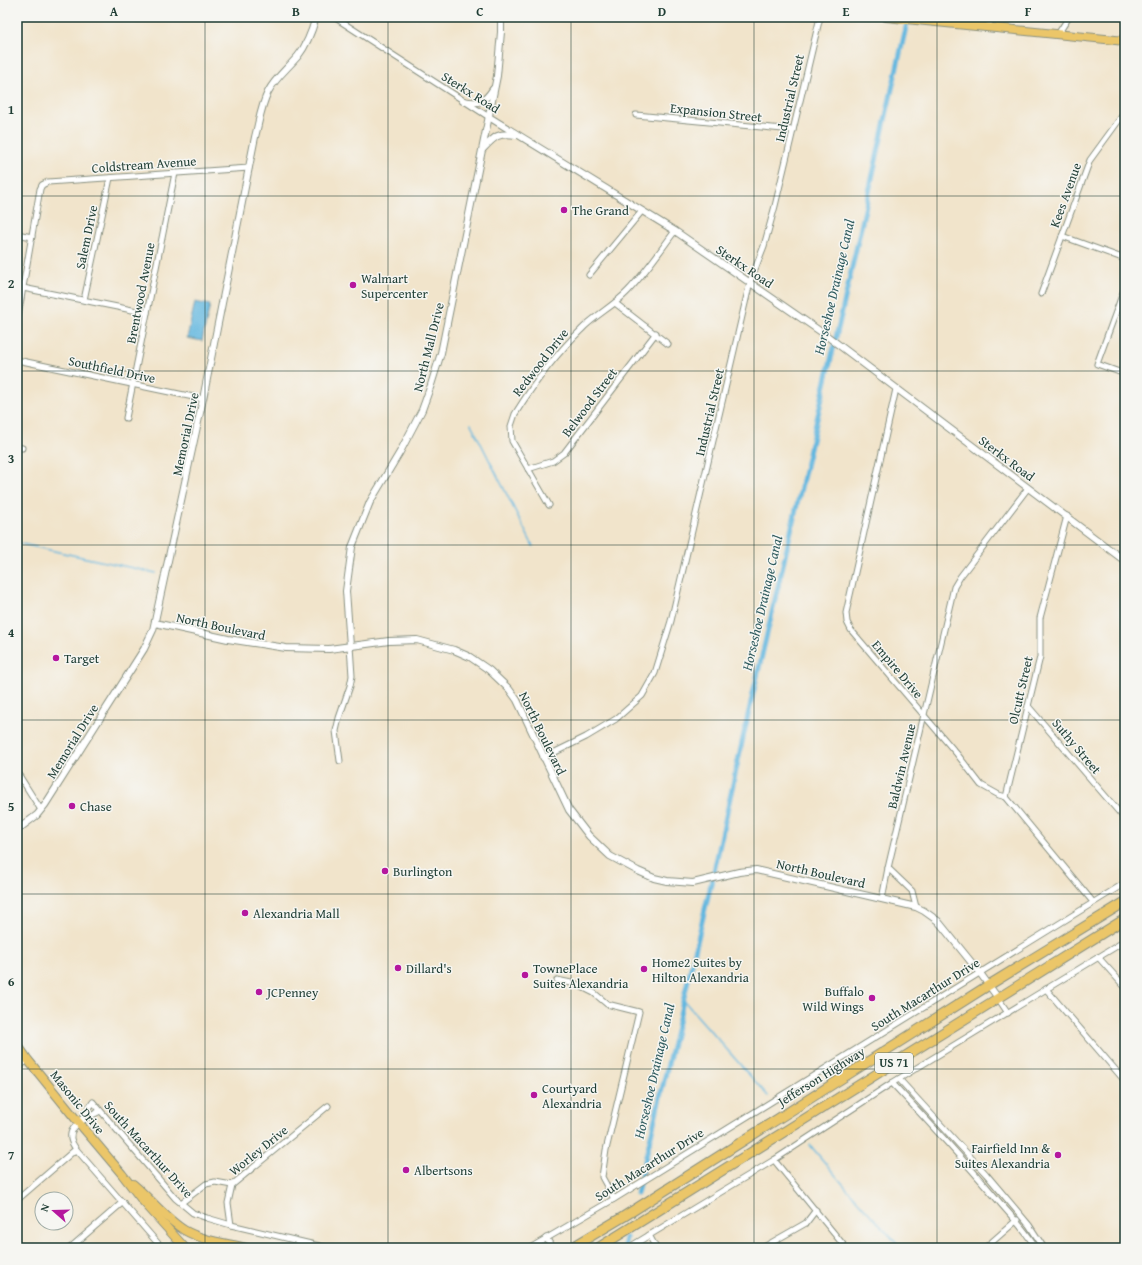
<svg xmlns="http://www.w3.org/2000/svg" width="1142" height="1265" viewBox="0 0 1142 1265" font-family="'Gentium Book Plus',serif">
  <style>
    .water { fill: #63b7df; stroke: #417a8a }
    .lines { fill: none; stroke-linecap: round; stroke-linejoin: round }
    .stream { stroke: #63b7df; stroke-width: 1.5 }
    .canal { stroke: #63b7df; stroke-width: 5 }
    .minor-casing { stroke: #889080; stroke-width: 7 }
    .tertiary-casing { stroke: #889080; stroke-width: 8 }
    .primary-casing { stroke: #889080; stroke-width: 10 }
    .trunk-casing { stroke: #889080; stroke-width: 11 }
    .minor { stroke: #fff; stroke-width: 5 }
    .tertiary { stroke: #fff; stroke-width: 6 }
    .primary { stroke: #ebc669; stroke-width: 8 }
    .trunk { stroke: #ebc669; stroke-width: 9 }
    .grid { fill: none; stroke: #1f3d34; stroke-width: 1; stroke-opacity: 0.55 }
    .poi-dot { fill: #b5179e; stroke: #f6f6f2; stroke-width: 1.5 }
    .labels { text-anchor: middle; stroke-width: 3; stroke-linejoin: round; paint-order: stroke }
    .shield { fill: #f6f6f2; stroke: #60746d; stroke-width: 1 }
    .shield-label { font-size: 12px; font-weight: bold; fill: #1f3d34 }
    .street-label { font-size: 13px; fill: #1f3d34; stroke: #f6f6f2 }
    .poi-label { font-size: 13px; fill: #1f3d34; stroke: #f6f6f2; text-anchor: start }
    .water-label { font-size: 14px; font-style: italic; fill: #305c5f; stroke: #f6f6f2 }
    .neatline { fill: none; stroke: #1f3d34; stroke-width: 1.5 }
    .grid-label { font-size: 13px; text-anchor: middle; font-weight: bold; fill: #1f3d34 }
  </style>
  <rect width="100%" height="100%" fill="#f6f6f2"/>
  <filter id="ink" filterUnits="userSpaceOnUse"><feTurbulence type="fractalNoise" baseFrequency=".025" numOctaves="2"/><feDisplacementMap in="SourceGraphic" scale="8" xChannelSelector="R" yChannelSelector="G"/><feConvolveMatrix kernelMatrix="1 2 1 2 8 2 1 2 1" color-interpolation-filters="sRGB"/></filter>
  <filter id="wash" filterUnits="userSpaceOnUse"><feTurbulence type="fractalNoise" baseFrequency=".012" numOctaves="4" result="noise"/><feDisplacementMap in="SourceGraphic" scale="16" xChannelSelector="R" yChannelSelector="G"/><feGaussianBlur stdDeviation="0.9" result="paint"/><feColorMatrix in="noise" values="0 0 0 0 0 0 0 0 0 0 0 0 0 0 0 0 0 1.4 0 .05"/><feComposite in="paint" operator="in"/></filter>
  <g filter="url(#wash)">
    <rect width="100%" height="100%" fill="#f1e4cb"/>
    <!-- water -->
    <polygon class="water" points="195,302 210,305 202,341 187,338"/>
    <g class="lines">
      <!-- stream -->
      <g class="stream">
        <polyline points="471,424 533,546"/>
        <polyline points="17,543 156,573"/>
        <polyline points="684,1001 768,1096"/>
        <polyline points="810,1145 847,1189 901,1248"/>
      </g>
      <!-- canal -->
      <g class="canal">
        <polyline points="637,1194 715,867 746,724 844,303 908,18"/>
        <polyline points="624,1248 626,1238"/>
      </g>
    </g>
  </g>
  <g filter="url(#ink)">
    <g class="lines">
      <!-- minor casing -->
      <g class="minor-casing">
        <g id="minor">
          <polyline points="334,17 489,117"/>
          <polyline points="986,28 993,17"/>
          <polyline points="1058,34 1069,17"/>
          <polyline points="636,115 793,130"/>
          <polyline points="17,234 32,237"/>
          <polyline points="1062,236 1125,259"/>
          <polyline points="589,275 642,211"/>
          <polyline points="1125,287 1097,364 1125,374"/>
          <polyline points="23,288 147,313"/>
          <polyline points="1041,294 1090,160 1125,112"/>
          <polyline points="84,300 110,178"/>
          <polyline points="615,303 668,344"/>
          <polyline points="17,322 40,189 42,185 48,182 249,168"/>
          <polyline points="17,360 203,399"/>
          <polyline points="896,389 846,613 847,622 851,630 957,754 981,785 999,795 1006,797 1093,902"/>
          <polyline points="126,418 175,173"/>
          <polyline points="17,447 22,448"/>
          <polyline points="528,469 553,461 564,453 656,333"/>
          <path d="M549,505L512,441L511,426L515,414C533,385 557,353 581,330C595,315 614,306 628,291C645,273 660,251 675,231"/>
          <polyline points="1028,706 1125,819"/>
          <polyline points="543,758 586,737 616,719 642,696 655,673 671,621 750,282 764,246 775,206 820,17"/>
          <polyline points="340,761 336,731 339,718 350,686 352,676 350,646"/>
          <polyline points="17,772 41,810"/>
          <polyline points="1006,797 1040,657 1040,618 1067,516"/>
          <polyline points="888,868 912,891 916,907"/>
          <polyline points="882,899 888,868 954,587 960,577 1028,488"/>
          <polyline points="1098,957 1125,987"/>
          <polyline points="557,980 576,984 594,993 607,1004 639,1012 606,1150 602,1177 614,1199"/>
          <polyline points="1046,989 1125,1081"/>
          <polyline points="998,998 1008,1013"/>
          <polyline points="17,1068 28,1060"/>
          <polyline points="899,1079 986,1174 1029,1225 1044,1248"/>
          <path d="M892,1083C928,1121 962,1158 996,1198C1009,1214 1025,1229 1036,1248"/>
          <path d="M100,1111C84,1120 60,1128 76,1149L162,1248"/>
          <polyline points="79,1123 93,1102 175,1198 193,1213 207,1218 231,1225 328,1248"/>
          <polyline points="774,1160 846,1248"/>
          <polyline points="17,1200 76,1149"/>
          <polyline points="181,1203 206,1184 215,1182 232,1185"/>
          <polyline points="231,1225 228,1203 232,1185 328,1106"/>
          <polyline points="649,1235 656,1248"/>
          <polyline points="546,1238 553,1248"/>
          <polyline points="70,1248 123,1202"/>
          <polyline points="530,1248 614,1199 1125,883"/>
          <polyline points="628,1248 774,1160 892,1083 1125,941"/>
          <polyline points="762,1248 806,1223 816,1210"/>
          <polyline points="985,1248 1017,1220"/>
        </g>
      </g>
      <!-- tertiary casing -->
      <g class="tertiary-casing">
        <g id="tertiary">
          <path d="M463,101C479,104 484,103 493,89"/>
          <polyline points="489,117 675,231 827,336 1125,561"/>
          <path d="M483,149C494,137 498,132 516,135"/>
          <polyline points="155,623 228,639 286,648 329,649 389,641 417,640 454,650 470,657 489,670 509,689 517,700 569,810 589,836 610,856 638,871 654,878 667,881 693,883 739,872 756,870 916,907 924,911 938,921 980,973 998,998"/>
          <polyline points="350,646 346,591 352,547 370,502 400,452 422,410 431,385 441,353 497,76 501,32 501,17"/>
          <path d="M17,830L37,815L45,805L144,649L153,630L203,399L255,137C259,122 261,106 268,92C275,78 288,68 298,56C307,45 312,31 316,17"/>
        </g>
      </g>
      <!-- primary casing -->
      <g class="primary-casing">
        <g id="primary">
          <polyline points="886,17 1125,41"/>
          <polyline points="17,1044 28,1060 79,1123 122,1174 142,1200 185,1248"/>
          <path d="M133,1184C150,1198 165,1218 184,1230C203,1241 227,1243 247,1248"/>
        </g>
      </g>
      <!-- trunk casing -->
      <g class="trunk-casing">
        <g id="trunk">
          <polyline points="571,1248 623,1217 989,985 1125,902"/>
          <polyline points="598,1248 1125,919"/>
        </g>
      </g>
      <!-- minor -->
      <use href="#minor" class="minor"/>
      <!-- tertiary -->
      <use href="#tertiary" class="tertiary"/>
      <!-- primary -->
      <use href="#primary" class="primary"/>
      <!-- trunk -->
      <use href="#trunk" class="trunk"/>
    </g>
  </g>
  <!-- grid -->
  <path class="grid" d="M205,17V1248M388,17V1248M571,17V1248M754,17V1248M937,17V1248M17,196H1125M17,371H1125M17,545H1125M17,720H1125M17,894H1125M17,1069H1125"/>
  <!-- markers -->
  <g class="poi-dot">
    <circle cx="564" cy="210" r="4"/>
    <circle cx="353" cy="285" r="4"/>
    <circle cx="56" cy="658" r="4"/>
    <circle cx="72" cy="806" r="4"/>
    <circle cx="385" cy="871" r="4"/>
    <circle cx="245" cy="913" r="4"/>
    <circle cx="398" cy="968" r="4"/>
    <circle cx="644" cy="969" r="4"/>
    <circle cx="525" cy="975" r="4"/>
    <circle cx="259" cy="992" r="4"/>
    <circle cx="872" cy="998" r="4"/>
    <circle cx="534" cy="1095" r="4"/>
    <circle cx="1058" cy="1155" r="4"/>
    <circle cx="406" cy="1170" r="4"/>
  </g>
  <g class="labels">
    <!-- shield labels -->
    <rect class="shield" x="875" y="1053" width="38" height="20" rx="3"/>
    <g class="shield-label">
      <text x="894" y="1067">US 71</text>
    </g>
    <!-- street labels -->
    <g class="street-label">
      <text transform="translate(471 92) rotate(32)" y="5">Sterkx Road</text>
      <text transform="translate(789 98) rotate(-77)" y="5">Industrial Street</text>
      <text transform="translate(716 112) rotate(6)" y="5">Expansion Street</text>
      <text transform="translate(144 164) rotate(-4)" y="5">Coldstream Avenue</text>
      <text transform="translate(1065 195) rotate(-70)" y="5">Kees Avenue</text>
      <text transform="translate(86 237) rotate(-78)" y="5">Salem Drive</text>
      <text transform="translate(745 266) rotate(34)" y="5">Sterkx Road</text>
      <text transform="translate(140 293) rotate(-79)" y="5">Brentwood Avenue</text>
      <text transform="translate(428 347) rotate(-76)" y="5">North Mall Drive</text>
      <text transform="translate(540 362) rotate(-52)" y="5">Redwood Drive</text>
      <text transform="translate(112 369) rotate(12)" y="5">Southfield Drive</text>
      <text transform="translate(589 402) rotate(-53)" y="5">Belwood Street</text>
      <text transform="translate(709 412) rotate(-77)" y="5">Industrial Street</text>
      <text transform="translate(185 434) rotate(-78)" y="5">Memorial Drive</text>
      <text transform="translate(1007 458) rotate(37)" y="5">Sterkx Road</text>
      <text transform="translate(221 626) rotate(12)" y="5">North Boulevard</text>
      <text transform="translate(898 669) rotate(50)" y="5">Empire Drive</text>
      <text transform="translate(1020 690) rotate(-77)" y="5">Olcutt Street</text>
      <text transform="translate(543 733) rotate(64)" y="5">North Boulevard</text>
      <text transform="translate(72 741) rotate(-58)" y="5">Memorial Drive</text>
      <text transform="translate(1077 746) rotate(50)" y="5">Suthy Street</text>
      <text transform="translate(901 766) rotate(-77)" y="5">Baldwin Avenue</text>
      <text transform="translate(821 873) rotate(13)" y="5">North Boulevard</text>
      <text transform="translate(925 994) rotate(-32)" y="5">South Macarthur Drive</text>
      <text transform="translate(821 1076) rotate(-32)" y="5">Jefferson Highway</text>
      <text transform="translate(78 1102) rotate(51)" y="5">Masonic Drive</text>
      <text transform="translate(149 1149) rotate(48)" y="5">South Macarthur Drive</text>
      <text transform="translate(258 1150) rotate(-39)" y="5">Worley Drive</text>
      <text transform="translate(649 1164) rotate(-32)" y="5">South Macarthur Drive</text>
    </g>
    <!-- poi labels -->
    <g class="poi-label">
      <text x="572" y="215">The Grand</text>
      <text x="361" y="283">Walmart<tspan x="361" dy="15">Supercenter</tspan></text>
      <text x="64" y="663">Target</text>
      <text x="80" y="811">Chase</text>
      <text x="393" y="876">Burlington</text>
      <text x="253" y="918">Alexandria Mall</text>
      <text x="652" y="967">Home2 Suites by<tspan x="652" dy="15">Hilton Alexandria</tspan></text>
      <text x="406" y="973">Dillard's</text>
      <text x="533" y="973">TownePlace<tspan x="533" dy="15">Suites Alexandria</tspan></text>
      <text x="864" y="996" text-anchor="end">Buffalo<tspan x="864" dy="15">Wild Wings</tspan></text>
      <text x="267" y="997">JCPenney</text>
      <text x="542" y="1093">Courtyard<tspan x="542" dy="15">Alexandria</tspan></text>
      <text x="1050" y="1153" text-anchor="end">Fairfield Inn &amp;<tspan x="1050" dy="15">Suites Alexandria</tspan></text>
      <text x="414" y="1175">Albertsons</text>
    </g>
    <!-- water labels -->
    <g class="water-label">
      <text transform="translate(834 287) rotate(-77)" y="5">Horseshoe Drainage Canal</text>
      <text transform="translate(762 603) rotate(-77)" y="5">Horseshoe Drainage Canal</text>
      <text transform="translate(654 1071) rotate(-77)" y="5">Horseshoe Drainage Canal</text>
    </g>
  </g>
  <!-- margin -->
  <rect width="1142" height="1265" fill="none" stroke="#f6f6f2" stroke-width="44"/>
  <!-- north arrow -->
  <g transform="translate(54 1211) rotate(290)"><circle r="19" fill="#f6f6f2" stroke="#a0aca6"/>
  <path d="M0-3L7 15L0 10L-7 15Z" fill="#b5179e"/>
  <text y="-6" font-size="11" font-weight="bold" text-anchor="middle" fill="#1f3d34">N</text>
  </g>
  <rect x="22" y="22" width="1098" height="1221" class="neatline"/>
  <g class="grid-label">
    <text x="114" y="16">A</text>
    <text x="296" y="16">B</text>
    <text x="480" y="16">C</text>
    <text x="662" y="16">D</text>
    <text x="846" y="16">E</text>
    <text x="1028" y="16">F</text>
    <text x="11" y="114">1</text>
    <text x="11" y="288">2</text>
    <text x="11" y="463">3</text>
    <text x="11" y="637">4</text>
    <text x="11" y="811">5</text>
    <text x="11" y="986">6</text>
    <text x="11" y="1160">7</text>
  </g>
</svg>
